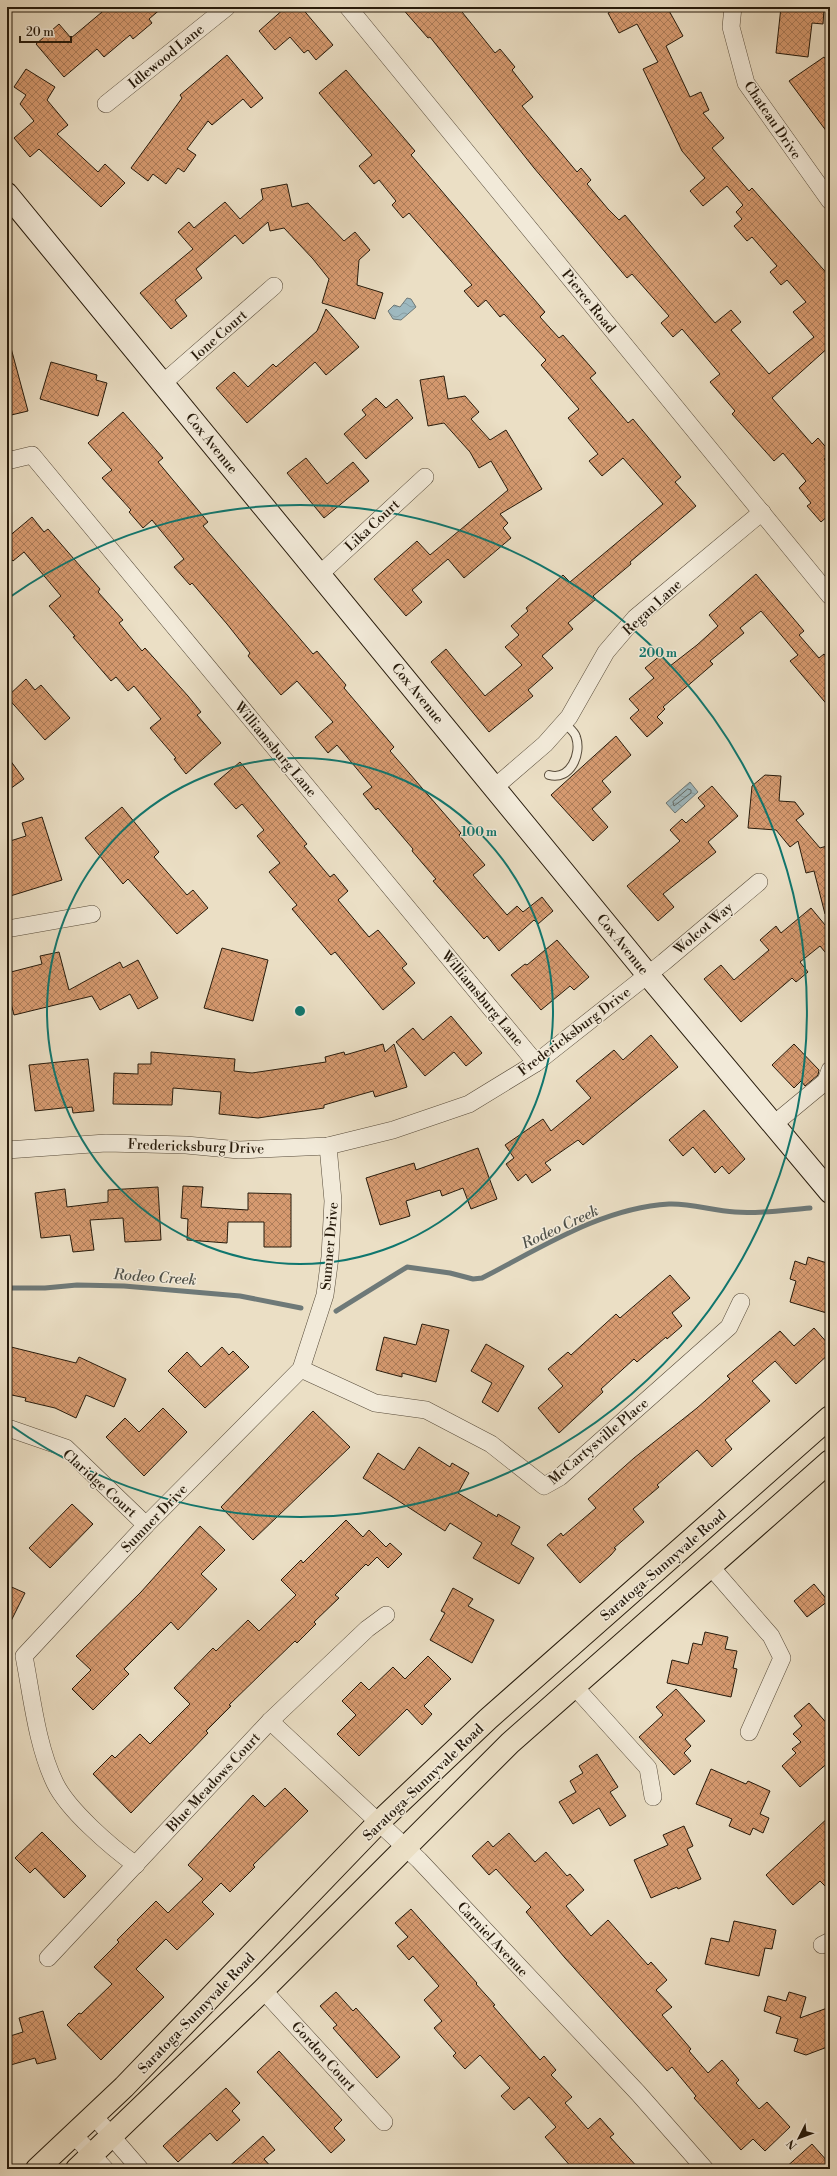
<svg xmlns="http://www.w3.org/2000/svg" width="837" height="2176" viewBox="0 0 837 2176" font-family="'Libre Bodoni',serif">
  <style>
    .water { fill: url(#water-waves); stroke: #6e7978 }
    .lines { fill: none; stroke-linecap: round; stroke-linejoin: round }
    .shore { stroke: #626a66; stroke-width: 1 }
    .stream { stroke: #6e7978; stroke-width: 5 }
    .building { fill: url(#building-cross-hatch); stroke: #261a0b }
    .lane-casing { stroke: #574b3a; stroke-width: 10 }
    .street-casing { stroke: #574b3a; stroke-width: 18 }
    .secondary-casing { stroke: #261a0b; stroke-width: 24 }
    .primary-casing { stroke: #261a0b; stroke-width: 24 }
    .lane { stroke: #f2ead9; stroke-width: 8 }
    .street { stroke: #f2ead9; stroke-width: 17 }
    .secondary { stroke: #f2ead9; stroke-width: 22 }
    .primary { stroke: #ebdfc5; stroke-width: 22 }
    .ring { fill: none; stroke: #0f766e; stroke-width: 2 }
    .labels { text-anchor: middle; stroke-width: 3; stroke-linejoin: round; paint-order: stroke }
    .street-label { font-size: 14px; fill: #261a0b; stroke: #f2ead9 }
    .water-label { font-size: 15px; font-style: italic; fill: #50524a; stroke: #f2ead9 }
    .centre { fill: #0f766e; stroke: #f2ead9; stroke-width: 2 }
    .ring-label { font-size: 12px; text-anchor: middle; font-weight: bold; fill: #0f766e; stroke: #f2ead9; stroke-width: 3; stroke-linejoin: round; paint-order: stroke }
  </style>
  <defs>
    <pattern id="water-waves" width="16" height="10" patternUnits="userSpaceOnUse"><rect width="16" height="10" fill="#9eb9c0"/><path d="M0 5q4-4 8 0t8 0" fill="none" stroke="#889ea4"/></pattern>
    <pattern id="building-cross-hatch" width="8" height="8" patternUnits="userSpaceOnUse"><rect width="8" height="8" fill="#d69a70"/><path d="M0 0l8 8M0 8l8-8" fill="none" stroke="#ad7d5a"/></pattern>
  </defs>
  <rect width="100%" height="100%" fill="#ebdfc5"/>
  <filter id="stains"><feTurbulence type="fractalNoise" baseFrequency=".005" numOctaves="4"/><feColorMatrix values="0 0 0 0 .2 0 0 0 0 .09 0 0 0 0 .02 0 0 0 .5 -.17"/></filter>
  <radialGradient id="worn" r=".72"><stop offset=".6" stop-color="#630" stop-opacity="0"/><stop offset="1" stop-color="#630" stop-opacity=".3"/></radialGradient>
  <!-- water -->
  <g class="water">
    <polygon points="407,298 411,299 416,307 401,320 393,319 388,311 394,305 400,307"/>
    <polygon points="690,782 698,792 675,813 666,803"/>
  </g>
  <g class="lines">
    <!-- shore -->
    <polygon class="shore" points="688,789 691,790 691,793 674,806 673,802"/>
    <!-- stream -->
    <g class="stream">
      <polyline points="7,1288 45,1288 77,1285 124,1286 240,1296 301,1308"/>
      <path d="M336,1311L407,1267L450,1273L473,1279L482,1278C541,1248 601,1208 669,1204C691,1203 713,1211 735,1212C760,1214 785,1210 810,1208"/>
    </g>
  </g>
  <!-- building -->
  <g class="building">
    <polygon points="108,7 163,7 149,19 152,23 133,39 130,35 104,57 97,49 64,77 36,44 59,24 71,38"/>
    <polygon points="286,7 301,7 333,45 316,60 308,50 304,53 290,37 275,50 259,31"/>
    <polygon points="401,7 458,7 495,53 500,49 515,67 512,70 533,97 522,106 577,172 581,168 591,180 587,184 608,209 619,220 625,215 715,323 731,310 741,322 731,330 769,374 814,337 793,312 806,302 787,280 781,285 770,272 777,266 752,237 747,241 734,226 742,219 736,212 743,205 727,186 703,206 690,191 705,178 682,151 643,69 658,62 637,24 619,33 608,13 619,7 667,7 683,36 666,46 690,97 701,92 709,110 703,113 724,138 712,148 749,191 752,188 830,277 830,346 772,398 812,444 818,438 830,452 830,455 824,459 830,467 830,514 821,522 807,506 811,503 799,488 806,481 783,453 774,461 732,414 735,411 710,382 720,374 682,329 673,337 661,323 669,316 632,274 627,278 534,168 430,37 428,38"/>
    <polygon points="781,7 824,9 823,24 812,23 808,57 776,53"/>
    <polygon points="227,55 263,98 251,108 243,99 212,125 208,121 187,149 196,155 184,172 178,168 166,184 153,174 148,181 131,168 182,98 180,95"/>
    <polygon points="824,57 830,65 830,136 789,81"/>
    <polygon points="26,69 55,87 47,100 68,125 57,134 98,172 105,164 125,183 101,207 39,149 30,157 14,138 34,121 20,104 26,95 14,87"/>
    <polygon points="346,70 415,151 411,155 545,312 540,317 559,338 563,335 596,373 590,378 628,423 633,419 681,477 675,482 696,506 630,562 631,564 593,596 596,599 568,623 573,629 542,656 553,668 528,690 533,696 489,732 431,662 446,649 485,696 522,665 505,647 519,635 511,626 528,611 526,608 563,575 570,582 663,504 623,458 602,476 589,461 598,454 568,418 579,409 541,365 546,360 504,314 500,317 486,300 478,307 464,291 472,285 409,213 403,218 392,205 396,201 379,180 374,184 359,166 372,155 319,93"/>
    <polygon points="287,184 292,207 308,203 344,241 355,232 370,250 359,260 357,285 383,293 375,319 322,303 329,279 313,259 284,228 270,231 268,222 243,244 235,235 196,269 202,278 175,300 187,316 171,329 140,293 193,249 178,232 189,222 194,228 225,202 240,219 263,199 261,189"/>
    <polygon points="326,309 359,347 326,375 315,362 247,423 216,388 234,372 248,387 273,364 276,367 317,331"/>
    <polygon points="11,348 28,411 7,416 7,349"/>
    <polygon points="51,362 97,375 96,380 107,383 98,416 40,399"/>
    <polygon points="444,376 448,399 465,396 479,412 471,419 490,440 506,430 542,489 500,514 508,523 503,528 511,538 464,578 448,559 412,590 422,602 406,616 374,579 417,541 430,555 508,490 491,461 479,468 470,452 444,423 428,426 420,380"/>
    <polygon points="376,398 386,408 397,399 413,418 366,459 344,434 366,415 362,410"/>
    <polygon points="123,412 163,458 158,462 208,522 203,526 313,654 317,651 346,685 344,688 394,747 390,751 461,833 459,835 485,865 473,875 507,915 517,906 523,912 542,897 553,911 538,924 534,920 499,951 487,936 484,939 433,881 436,879 412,851 413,849 378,808 376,810 363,794 372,787 337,745 328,753 315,737 333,722 297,681 281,695 248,656 250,653 227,624 192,583 190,585 174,567 184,559 152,520 143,528 129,512 131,510 102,478 112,470 88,443"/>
    <polygon points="306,458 327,484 353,462 369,481 324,518 287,473"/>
    <polygon points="32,517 44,532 48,529 100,589 98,592 123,620 119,623 142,651 145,648 188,696 201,712 197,715 221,743 186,774 174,759 176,758 150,728 161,719 134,686 128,691 116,677 111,681 73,637 75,636 49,606 61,596 24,552 13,561 7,554 7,538"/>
    <polygon points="756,574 804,631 799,635 819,658 824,654 830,661 830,708 790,661 798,655 761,611 740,628 744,633 710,661 713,664 663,707 665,709 657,717 663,723 647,737 630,718 639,710 629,699 654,678 645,668 661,655 670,666 697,645 718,626 709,615"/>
    <polygon points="26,679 35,690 41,685 70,718 45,740 7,697"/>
    <polygon points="616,736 631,755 602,781 611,792 592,809 608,827 593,841 551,795"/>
    <polygon points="7,756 24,779 7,791"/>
    <polygon points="240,762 307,844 304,846 330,877 334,874 348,891 338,900 369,937 378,930 407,964 402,968 415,983 383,1010 335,952 331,955 292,909 297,905 269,872 280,863 257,836 264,830 242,804 236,809 214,784"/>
    <polygon points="765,775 781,776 779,801 795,802 804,814 796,820 820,848 830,845 830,913 825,914 814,871 806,873 798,841 790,847 776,830 748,828 752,786"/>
    <polygon points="712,786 738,816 708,842 716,852 663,894 674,907 658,921 627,886 680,841 670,830 682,819 686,823 705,806 698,798"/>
    <polygon points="122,807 159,852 154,857 187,895 193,890 208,908 177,934 128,879 123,884 85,838"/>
    <polygon points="42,817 62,880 7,897 7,842 26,836 22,823"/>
    <polygon points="811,908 830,931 830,958 820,946 800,962 808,972 796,982 792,978 741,1022 704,979 721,965 734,980 769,950 760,940 776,926 781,933"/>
    <polygon points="557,940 589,977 574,990 570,986 541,1010 511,975 525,964 527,965"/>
    <polygon points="222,948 268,960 253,1021 204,1008"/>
    <polygon points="59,952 69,990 120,962 123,968 138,960 158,998 138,1009 130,994 100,1010 92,996 14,1015 7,988 7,973 42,964 40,956"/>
    <polygon points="451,1016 482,1053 466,1066 454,1052 425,1076 396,1042 413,1028 423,1040"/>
    <polygon points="651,1035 678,1067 583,1145 578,1140 545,1163 551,1170 532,1183 526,1174 518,1181 506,1164 514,1158 505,1145 543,1119 551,1131 591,1098 576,1081 614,1050 623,1060"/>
    <polygon points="383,1044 385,1052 394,1044 407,1087 375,1097 373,1091 324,1105 324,1108 258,1118 219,1114 221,1092 173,1088 172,1105 113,1104 114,1073 138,1074 138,1064 151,1064 151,1052 235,1059 234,1071 252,1073 326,1062 325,1057 344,1052 345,1055"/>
    <polygon points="794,1044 819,1070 818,1075 805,1086 801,1081 794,1088 772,1065"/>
    <polygon points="88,1059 94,1111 73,1113 72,1107 35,1111 29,1065"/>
    <polygon points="704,1110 745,1159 729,1174 722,1166 715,1173 693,1147 683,1156 669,1140"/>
    <polygon points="478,1148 497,1199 471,1209 463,1188 442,1196 440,1190 406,1201 410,1216 380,1225 366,1178 414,1163 416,1170"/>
    <polygon points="183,1186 203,1187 201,1207 248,1210 248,1193 291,1194 291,1247 264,1247 264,1222 228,1222 227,1243 187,1240 188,1219 181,1218"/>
    <polygon points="158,1187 161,1240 125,1242 123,1218 90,1220 94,1250 73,1252 70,1235 41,1238 35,1193 65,1189 67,1207 108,1202 108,1190"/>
    <polygon points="808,1257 830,1264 830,1314 790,1302 796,1281 790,1279 795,1261 806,1265"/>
    <polygon points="670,1275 690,1298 672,1313 682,1326 667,1339 666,1337 637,1362 634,1359 601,1389 603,1392 559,1433 538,1408 563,1386 548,1369 568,1352 571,1355 616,1314 620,1318"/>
    <polygon points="422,1324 449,1330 436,1382 402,1373 402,1377 376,1370 384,1337 416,1345"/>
    <polygon points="814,1328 830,1346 830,1353 796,1384 775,1361 752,1381 770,1401 725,1440 732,1449 712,1467 697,1450 657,1485 659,1487 633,1509 644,1522 614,1548 616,1549 611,1555 580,1583 547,1545 561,1533 563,1536 596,1508 588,1499 634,1458 697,1408 730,1379 727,1376 780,1331 794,1346"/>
    <polygon points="486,1344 524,1366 498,1412 482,1402 492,1383 471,1371"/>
    <polygon points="7,1346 76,1363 79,1357 126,1379 114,1407 86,1395 76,1418 55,1408 25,1401 26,1398 7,1394"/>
    <polygon points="222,1347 229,1355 233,1351 249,1367 205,1408 168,1371 187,1352 201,1367"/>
    <polygon points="163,1408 187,1432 144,1476 106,1437 125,1418 139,1432"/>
    <polygon points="313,1411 350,1447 253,1540 221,1507"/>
    <polygon points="419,1447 450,1467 452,1463 469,1473 458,1493 497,1517 498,1514 520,1527 511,1544 534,1558 519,1584 473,1558 482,1543 450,1523 445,1531 363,1478 378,1453 404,1470"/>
    <polygon points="72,1504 93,1524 50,1568 29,1548"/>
    <polygon points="346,1520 363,1537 369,1530 386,1547 390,1543 402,1554 388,1568 377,1557 368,1566 366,1564 335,1595 339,1598 314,1622 316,1624 297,1643 295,1641 229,1705 231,1706 206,1731 208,1733 131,1813 93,1774 112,1755 115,1758 140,1734 150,1744 190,1704 174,1688 213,1648 216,1651 248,1620 259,1631 296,1595 281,1580 301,1560 303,1563"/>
    <polygon points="200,1526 225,1550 201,1574 217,1589 178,1630 171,1622 124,1669 129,1674 93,1710 72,1689 91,1670 76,1656 141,1592"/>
    <polygon points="814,1584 828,1601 807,1617 794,1601"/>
    <polygon points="7,1585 25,1593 7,1629"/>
    <polygon points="453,1588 473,1599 468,1606 494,1620 472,1663 430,1640 445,1613 441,1611"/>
    <polygon points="705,1632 728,1637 725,1649 737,1651 733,1668 737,1669 731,1697 667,1683 672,1660 688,1664 693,1643 702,1645"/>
    <polygon points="428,1656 451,1679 424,1706 432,1714 422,1725 407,1709 359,1756 337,1734 356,1715 342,1701 361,1682 369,1690 393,1667 405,1679"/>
    <polygon points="676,1689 705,1721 685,1739 691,1746 684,1753 691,1761 674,1775 639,1737 663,1715 656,1707"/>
    <polygon points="809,1703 830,1727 830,1761 800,1787 782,1766 796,1753 792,1749 801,1742 793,1734 802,1726 794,1716"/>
    <polygon points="597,1754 618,1787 610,1792 626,1816 610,1826 599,1808 573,1824 559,1802 576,1792 570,1781 583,1773 579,1766"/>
    <polygon points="711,1769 746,1784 748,1781 770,1791 760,1814 769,1818 763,1833 753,1828 750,1835 729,1826 732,1819 696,1804"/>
    <polygon points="285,1788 308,1811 253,1865 255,1867 230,1892 221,1883 202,1902 214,1914 177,1950 166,1939 136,1969 164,1997 101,2060 67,2025 79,2013 81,2014 112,1984 94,1967 119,1942 117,1940 156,1901 168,1913 203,1879 188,1865 253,1795 265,1807"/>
    <polygon points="830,1816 830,1891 820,1881 793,1905 766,1875"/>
    <polygon points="684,1826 693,1846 687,1849 701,1879 678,1889 677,1887 651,1898 634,1860 668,1845 663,1835"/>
    <polygon points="42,1832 86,1876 64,1898 35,1868 30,1873 15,1858"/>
    <polygon points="509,1833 535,1862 546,1852 567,1876 570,1874 584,1890 566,1906 591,1936 608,1920 648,1965 651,1962 667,1980 656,1990 672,2007 662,2015 691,2049 689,2051 708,2073 722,2060 739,2080 736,2083 759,2109 767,2102 790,2127 765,2151 753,2139 741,2150 694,2098 696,2096 672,2067 667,2071 565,1958 526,1912 531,1907 496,1869 489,1875 472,1856 488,1841 493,1847"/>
    <polygon points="411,1909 477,1983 476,1984 495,2005 493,2006 540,2060 544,2056 556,2070 551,2075 572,2097 565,2103 588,2129 600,2118 614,2134 610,2137 639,2169 573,2169 545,2137 556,2127 529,2097 514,2110 501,2096 510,2088 480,2055 465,2069 453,2056 456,2053 434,2028 442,2021 424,2000 439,1986 413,1956 409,1960 397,1946 408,1937 395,1923"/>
    <polygon points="734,1921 776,1930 772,1949 765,1948 759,1976 705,1964 711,1938 729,1942"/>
    <polygon points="336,1992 353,2011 356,2008 400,2057 377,2078 333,2028 337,2025 320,2006"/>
    <polygon points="789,1992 806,1997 800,2018 830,2007 830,2046 806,2055 794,2051 798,2039 776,2033 781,2017 764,2011 768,1996 786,2001"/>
    <polygon points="43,2011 56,2059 37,2064 35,2058 7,2066 7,2037 23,2032 19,2018"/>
    <polygon points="279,2051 342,2120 334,2128 345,2140 331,2153 257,2072"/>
    <polygon points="226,2088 240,2103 232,2111 240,2120 217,2141 210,2133 178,2162 163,2146"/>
    <polygon points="263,2136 275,2150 264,2159 273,2169 226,2169"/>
    <polygon points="812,2144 828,2162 820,2169 784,2169"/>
  </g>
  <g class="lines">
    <!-- lane casing -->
    <g class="lane-casing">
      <path id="lane" d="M549,775C570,781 582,754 576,737C575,732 568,727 564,723"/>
    </g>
    <!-- street casing -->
    <g class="street-casing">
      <g id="street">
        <polyline points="348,7 830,596"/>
        <polyline points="733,7 731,27 746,83 830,201"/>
        <polyline points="106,104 227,7"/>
        <polyline points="163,383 274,286"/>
        <polyline points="7,461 32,455 536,1063"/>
        <polyline points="320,574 425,477"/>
        <polyline points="495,787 545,744 569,717 606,652 635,618 762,512"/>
        <polyline points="7,929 92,914"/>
        <polyline points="774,1124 826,1081 830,1070"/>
        <polyline points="7,1150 106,1143 186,1145 239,1150 328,1146 393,1130 469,1104 536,1063 664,962 759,882"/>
        <polyline points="301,1369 375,1403 426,1410 491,1444 544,1486 560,1477 729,1327 741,1302"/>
        <polyline points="7,1430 11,1429 66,1448 146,1525"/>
        <polyline points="711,1567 771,1636 782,1658 749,1732"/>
        <polyline points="575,1687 648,1768 653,1797"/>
        <polyline points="270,1721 419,1860 638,2093 705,2169"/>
        <path d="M136,1865C111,1847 68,1810 55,1783C37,1746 32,1697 24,1656L146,1525L301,1369L325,1295L330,1257L333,1201L328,1146"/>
        <polyline points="822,1945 830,1941"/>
        <polyline points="48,1958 270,1721 367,1629 386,1615"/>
        <polyline points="263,1990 384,2122"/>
        <polyline points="94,2116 140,2169"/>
        <polyline points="74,2135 105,2169"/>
      </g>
    </g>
    <!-- secondary casing -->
    <g class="secondary-casing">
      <polyline id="secondary" points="7,194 648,975 830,1192"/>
    </g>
    <!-- primary casing -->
    <g class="primary-casing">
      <g id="primary">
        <polyline points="37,2169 124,2087 378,1823 488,1719 830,1417"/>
        <polyline points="77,2169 263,1990 510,1743 830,1461"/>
      </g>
    </g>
    <!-- lane -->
    <use href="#lane" class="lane"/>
    <!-- street -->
    <use href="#street" class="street"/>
    <!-- secondary -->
    <use href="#secondary" class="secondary"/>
    <!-- primary -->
    <use href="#primary" class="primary"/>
  </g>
  <!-- distance rings -->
  <g class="ring">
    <circle cx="300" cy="1011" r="253"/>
    <path d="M10 597A506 506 0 1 1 10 1425"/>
  </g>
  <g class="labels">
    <!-- street labels -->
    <g class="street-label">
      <text transform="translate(166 56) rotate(-39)" y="5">Idlewood Lane</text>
      <text transform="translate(773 120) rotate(56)" y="5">Chateau Drive</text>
      <text transform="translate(589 301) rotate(51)" y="5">Pierce Road</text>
      <text transform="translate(219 335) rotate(-41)" y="5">Ione Court</text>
      <text transform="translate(212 443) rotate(51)" y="5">Cox Avenue</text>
      <text transform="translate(372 525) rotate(-43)" y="5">Lika Court</text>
      <text transform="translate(652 607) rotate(-43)" y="5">Regan Lane</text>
      <text transform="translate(418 693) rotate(51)" y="5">Cox Avenue</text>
      <text transform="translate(276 749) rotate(50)" y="5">Williamsburg Lane</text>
      <text transform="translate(703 928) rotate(-40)" y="5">Wolcot Way</text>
      <text transform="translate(623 944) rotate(51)" y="5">Cox Avenue</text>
      <text transform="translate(483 998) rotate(50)" y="5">Williamsburg Lane</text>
      <text transform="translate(574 1031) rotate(-37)" y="5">Fredericksburg Drive</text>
      <text transform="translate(196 1146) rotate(2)" y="5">Fredericksburg Drive</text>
      <text transform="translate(329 1246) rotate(-85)" y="5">Sumner Drive</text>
      <text transform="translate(598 1441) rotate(-40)" y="5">McCartysville Place</text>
      <text transform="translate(100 1483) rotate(42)" y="5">Claridge Court</text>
      <text transform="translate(154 1518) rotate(-46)" y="5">Sumner Drive</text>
      <text transform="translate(663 1565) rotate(-41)" y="5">Saratoga-Sunnyvale Road</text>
      <text transform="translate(213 1782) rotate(-47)" y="5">Blue Meadows Court</text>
      <text transform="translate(423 1782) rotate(-44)" y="5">Saratoga-Sunnyvale Road</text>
      <text transform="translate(493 1939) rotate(47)" y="5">Carniel Avenue</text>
      <text transform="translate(196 2013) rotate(-46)" y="5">Saratoga-Sunnyvale Road</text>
      <text transform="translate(324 2056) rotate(48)" y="5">Gordon Court</text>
    </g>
    <!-- water labels -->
    <g class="water-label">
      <text transform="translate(560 1227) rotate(-25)" y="5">Rodeo Creek</text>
      <text transform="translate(155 1277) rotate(4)" y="5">Rodeo Creek</text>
    </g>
  </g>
  <circle cx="300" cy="1011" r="6" class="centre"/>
  <g class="ring-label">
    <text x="658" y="657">200 m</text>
    <text x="479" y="836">100 m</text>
  </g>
  <!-- margin -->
  <rect width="837" height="2176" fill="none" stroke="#ebdfc5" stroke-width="24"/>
  <rect x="8" y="8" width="821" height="2160" fill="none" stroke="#261a0b" stroke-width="2"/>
  <rect x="12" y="12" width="813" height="2152" fill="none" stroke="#261a0b"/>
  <!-- north arrow -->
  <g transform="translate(799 2138) rotate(228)" stroke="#f2ead9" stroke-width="3" paint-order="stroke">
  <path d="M0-3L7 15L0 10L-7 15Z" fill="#261a0b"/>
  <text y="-6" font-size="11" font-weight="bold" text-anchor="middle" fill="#261a0b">N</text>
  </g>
  <!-- scale -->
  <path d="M20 36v6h51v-6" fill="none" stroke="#261a0b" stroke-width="2"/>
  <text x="26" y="36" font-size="12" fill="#261a0b" stroke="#f2ead9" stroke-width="3" paint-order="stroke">20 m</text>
  <rect width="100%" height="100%" filter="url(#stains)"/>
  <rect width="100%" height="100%" fill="url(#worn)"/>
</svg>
